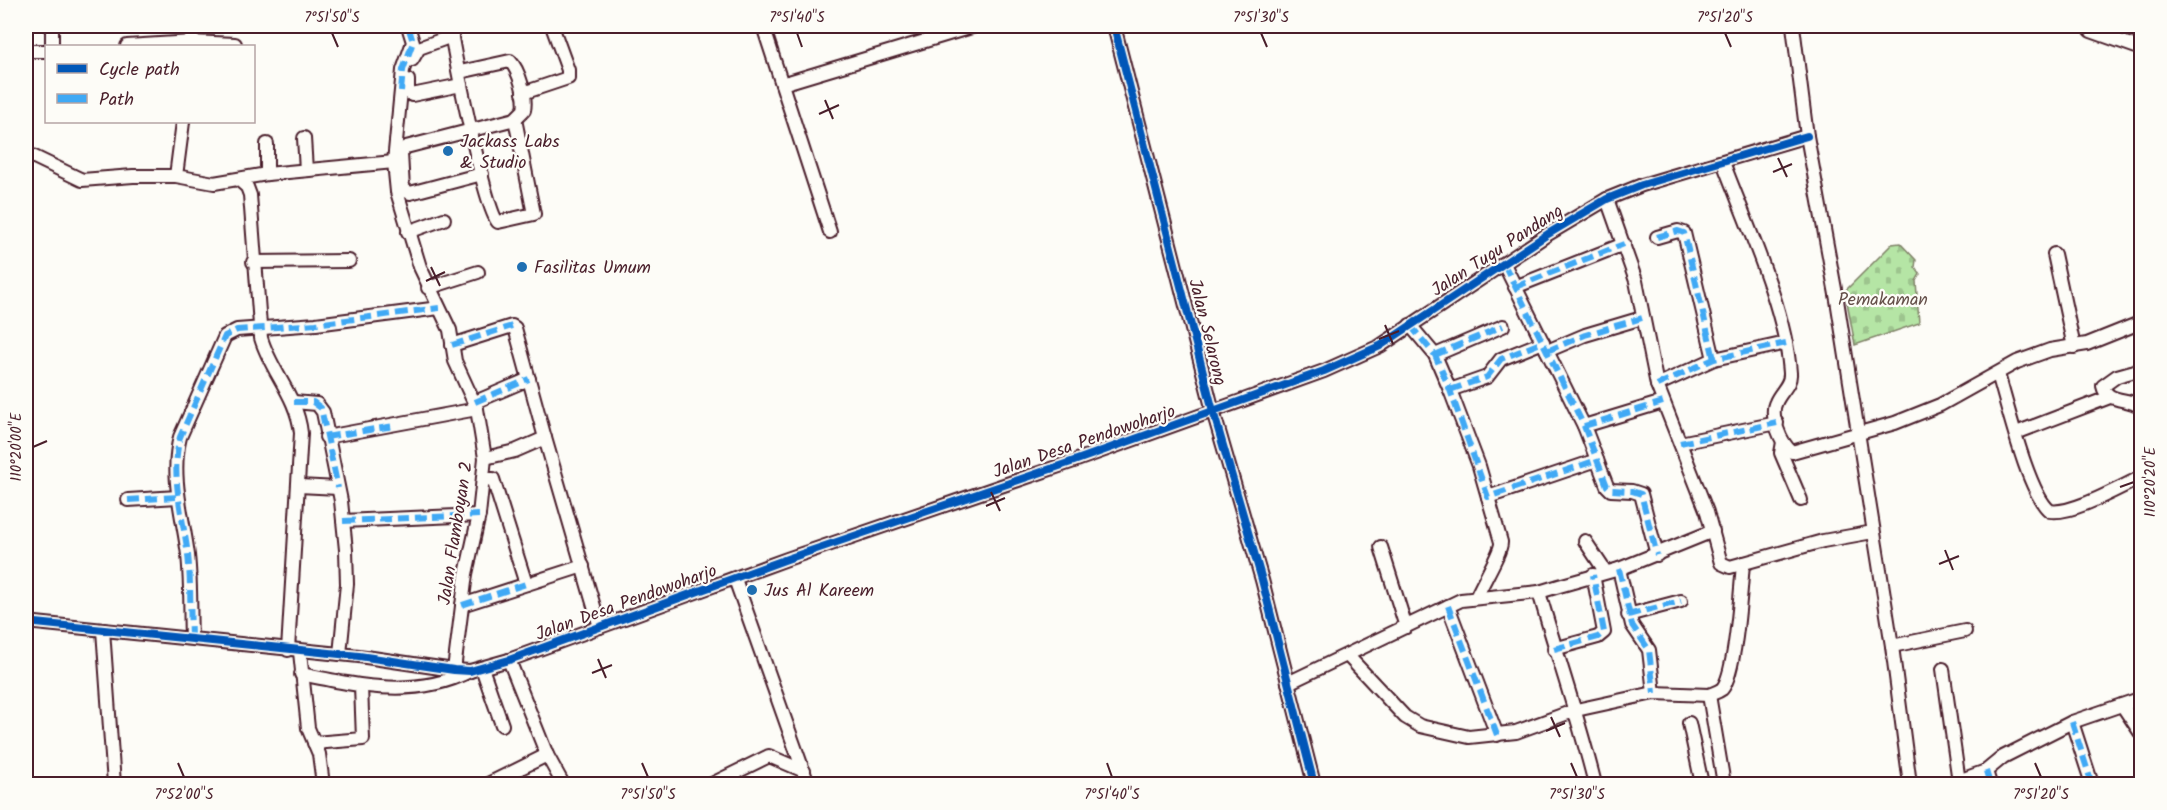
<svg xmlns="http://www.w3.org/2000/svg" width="2167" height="810" viewBox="0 0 2167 810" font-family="Kalam,sans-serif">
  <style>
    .cemetery { fill: url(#cemetery-stones); stroke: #808268; stroke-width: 1.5 }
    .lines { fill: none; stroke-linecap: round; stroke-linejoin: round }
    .minor-casing { stroke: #4a1f2b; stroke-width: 16 }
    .minor { stroke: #fdfcf7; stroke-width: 12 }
    .quiet { stroke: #3fa9f5; stroke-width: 6; stroke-dasharray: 12 6; stroke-linecap: butt }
    .cycleway-casing { stroke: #fdfcf7; stroke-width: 11 }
    .cycleway { stroke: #0057b8; stroke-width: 8 }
    .ticks { fill: none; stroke: #4a1f2b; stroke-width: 2 }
    .poi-dot { fill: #1f6fb2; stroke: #fdfcf7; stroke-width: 2 }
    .labels { text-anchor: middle; stroke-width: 4.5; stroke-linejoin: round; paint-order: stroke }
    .poi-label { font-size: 18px; fill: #4a1f2b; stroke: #fdfcf7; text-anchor: start }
    .street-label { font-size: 18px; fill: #4a1f2b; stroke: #fdfcf7 }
    .park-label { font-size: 18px; fill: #65504a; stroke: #fdfcf7 }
    .neatline { fill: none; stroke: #4a1f2b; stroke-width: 2 }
    .ticks-label { font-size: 15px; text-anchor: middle; fill: #4a1f2b }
  </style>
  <defs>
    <pattern id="cemetery-stones" width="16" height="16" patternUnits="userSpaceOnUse" patternTransform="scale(1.5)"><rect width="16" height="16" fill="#b5e5a5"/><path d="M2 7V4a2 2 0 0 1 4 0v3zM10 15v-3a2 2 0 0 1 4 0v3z" fill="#9dc48e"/></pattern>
  </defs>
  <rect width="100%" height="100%" fill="#fdfcf7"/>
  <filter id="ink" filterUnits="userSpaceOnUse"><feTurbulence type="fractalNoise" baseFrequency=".0167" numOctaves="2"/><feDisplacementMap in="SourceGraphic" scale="12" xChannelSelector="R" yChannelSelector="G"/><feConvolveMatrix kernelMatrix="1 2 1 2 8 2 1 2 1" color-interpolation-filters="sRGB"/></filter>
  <g filter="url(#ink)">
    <!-- cemetery -->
    <polygon class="cemetery" points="1900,243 1916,260 1915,267 1920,274 1916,281 1919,323 1855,345 1845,291 1892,244"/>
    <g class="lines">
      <!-- minor casing -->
      <g class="minor-casing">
        <g id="minor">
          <polyline points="52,26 52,46"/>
          <polyline points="408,26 413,42 403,70 394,162 397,192 420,267 450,330 455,361 477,409 485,458 479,515 466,574 454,670"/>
          <path d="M450,26C454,52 485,212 498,222L534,214L515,119"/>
          <polyline points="763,26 830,232"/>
          <polyline points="1114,26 1213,411 1262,580 1314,784"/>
          <polyline points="1793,26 1807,136 1837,300 1892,646 1910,784"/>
          <polyline points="2086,26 2091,31 2142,49"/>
          <polyline points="127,46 192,42 235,44"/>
          <polyline points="191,46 192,26"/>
          <polyline points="26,51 46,51"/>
          <polyline points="412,60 419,48 452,36"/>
          <path d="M460,72L510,61C519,70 527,97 524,110L515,119L406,147L401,153L403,189L410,193L482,174"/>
          <polyline points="408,80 408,92 412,95 461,85"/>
          <polyline points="782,84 975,26"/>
          <polyline points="523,93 568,78 568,70 552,26"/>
          <polyline points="183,122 176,176 214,183 267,174 394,162"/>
          <polyline points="304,138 306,170"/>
          <polyline points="267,144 267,174"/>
          <polyline points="26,153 82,180 133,176 176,176"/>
          <path d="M1723,162C1746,223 1786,310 1790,373C1791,385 1780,392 1776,402C1769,415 1781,444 1792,452L1895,423L1940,405L2017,362L2050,350L2087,344L2142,322"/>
          <path d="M239,180L247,187L250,195L261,338C271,372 297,396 301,433L288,650"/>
          <polyline points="1607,199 1636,281 1657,385 1707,512 1721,563 1730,567 1823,541 1873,532"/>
          <polyline points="408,232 444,219"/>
          <polyline points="1657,237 1678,231 1684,233 1714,359"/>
          <polyline points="2054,254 2074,347"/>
          <polyline points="253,262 349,261"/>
          <polyline points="1504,264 1584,426 1607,486 1611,490 1632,491 1641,494 1657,555"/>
          <polyline points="1515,287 1624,244"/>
          <polyline points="428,288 478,272"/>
          <path d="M1410,325L1435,355L1450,390L1479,466L1501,542C1502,551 1481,585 1476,598"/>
          <polyline points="452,345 512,326 515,328 545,438"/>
          <polyline points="1547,351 1585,335 1642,318"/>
          <polyline points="1435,355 1503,326"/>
          <path d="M2142,369L2117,376L2103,386C2107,405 2132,396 2142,409"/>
          <path d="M1998,374C2007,403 2028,494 2050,511C2072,515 2120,487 2142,477"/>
          <polyline points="1657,385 1714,359 1786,343"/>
          <polyline points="1450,390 1487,377 1501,359 1543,342"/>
          <polyline points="294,402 317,404 323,412 341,501 346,550 347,584 340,654"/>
          <polyline points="475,402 529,379"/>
          <polyline points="1584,426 1663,402"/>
          <polyline points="2016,433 2110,397"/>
          <polyline points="326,437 477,409"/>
          <polyline points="1783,442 1781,453 1801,500"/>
          <polyline points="1680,443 1777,423"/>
          <polyline points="485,458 515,451 545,438 600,627"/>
          <polyline points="483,479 493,479 526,584"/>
          <polyline points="299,486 338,488"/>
          <polyline points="1488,497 1597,460"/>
          <polyline points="128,500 178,497"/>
          <polyline points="343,521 479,515"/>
          <polyline points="1585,541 1605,571"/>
          <polyline points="1381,547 1406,627"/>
          <polyline points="1619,569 1632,625 1649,650 1654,693"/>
          <polyline points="735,579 808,784"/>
          <path d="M1539,592C1557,656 1579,719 1595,784"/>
          <polyline points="462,605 583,566"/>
          <polyline points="1448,606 1497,735"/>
          <polyline points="1628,615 1681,601"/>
          <polyline points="26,622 359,656 454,670 470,671 509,660 787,559 1074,461 1324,371 1380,346 1548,234 1607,199 1642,185 1807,136"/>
          <polyline points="103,630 114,784"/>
          <path d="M191,638C190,611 191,583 188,555C183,516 170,476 180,437L225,336L237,330L316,324L439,308"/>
          <polyline points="1892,646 1965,631"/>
          <polyline points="1554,649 1598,637 1604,632 1593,575"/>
          <polyline points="300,652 308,728 319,754 323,784"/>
          <path d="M1348,656L1405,717L1420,726L1469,737L1516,732L1576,710L1654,693L1709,695C1714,693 1718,692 1722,689C1736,673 1741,587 1743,563"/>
          <polyline points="509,660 547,755 563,784"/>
          <polyline points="482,668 502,725"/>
          <polyline points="1943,669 1959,782"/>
          <path d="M301,674C359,686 415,699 470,671"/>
          <polyline points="1288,683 1461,600 1539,592 1559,586 1619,569 1713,531"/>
          <polyline points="1709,695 1724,784"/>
          <polyline points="2122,705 2142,735"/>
          <polyline points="2072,722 2092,784"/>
          <polyline points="1689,723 1702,784"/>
          <polyline points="314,743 363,739 361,686"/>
          <polyline points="1986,771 1990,784"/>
          <polyline points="488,784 547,755"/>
          <polyline points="712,784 769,756 804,771"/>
          <polyline points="1950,784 1986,771 2003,757 2072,722 2142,698"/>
        </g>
      </g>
      <!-- minor -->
      <use href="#minor" class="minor"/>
      <!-- quiet -->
      <g class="quiet">
        <polyline points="401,91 403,70 413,42 408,26"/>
        <polyline points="1657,237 1678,231 1684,233 1714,359"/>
        <polyline points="1504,264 1584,426 1607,486 1611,490 1632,491 1641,494 1657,555"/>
        <polyline points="1515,287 1624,244"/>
        <polyline points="1410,325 1435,355 1450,390 1488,497 1597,460"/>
        <polyline points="452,345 512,326"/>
        <polyline points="1547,351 1585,335 1642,318"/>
        <polyline points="1435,355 1503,326"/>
        <polyline points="1657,385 1714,359 1786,343"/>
        <polyline points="1450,390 1487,377 1501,359 1543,342"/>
        <polyline points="294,402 313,402 321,408 338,488"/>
        <polyline points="475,402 529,379"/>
        <polyline points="1584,426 1663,402"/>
        <polyline points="326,437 394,426"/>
        <polyline points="1680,443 1777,423"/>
        <polyline points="128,500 178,497"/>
        <polyline points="343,521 479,515"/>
        <polyline points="1619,569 1632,625 1649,650 1654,693"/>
        <polyline points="462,605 526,584"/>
        <polyline points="1448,606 1497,735"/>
        <polyline points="1628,615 1681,601"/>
        <path d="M191,638C190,611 191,583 188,555C183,516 170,476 180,437L225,336L237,330L316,324L439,308"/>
        <polyline points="1554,649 1598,637 1604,632 1593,575"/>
        <polyline points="2072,722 2092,784"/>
        <polyline points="1986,771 1990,784"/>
      </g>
      <!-- cycleway casing -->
      <g class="cycleway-casing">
        <g id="cycleway">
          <polyline points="1114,26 1213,411 1262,580 1314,784"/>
          <polyline points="26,622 359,656 454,670 470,671 509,660 787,559 1074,461 1324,371 1380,346 1548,234 1607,199 1642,185 1807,136"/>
        </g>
      </g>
      <!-- cycleway -->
      <use href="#cycleway" class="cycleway"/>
    </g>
  </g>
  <!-- ticks -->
  <path class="ticks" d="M332,33L338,47M797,33L802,47M1261,33L1267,47M1725,33L1731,47M825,100L833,119M819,114L839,105M1778,158L1787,177M1773,172L1792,164M431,267L440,286M426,281L445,272M1385,325L1393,344M1379,339L1399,331M33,447L47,441M2120,487L2134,482M991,492L1000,511M986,506L1005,498M1945,550L1953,570M1939,564L1959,556M598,659L606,678M592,673L612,665M1551,717L1560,737M1546,731L1565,723M178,763L184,777M642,763L648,777M1107,763L1112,777M1571,763L1577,777M2035,763L2041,777"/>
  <!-- markers -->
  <g class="poi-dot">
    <circle cx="448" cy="151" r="6"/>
    <circle cx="522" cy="267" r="6"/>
    <circle cx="752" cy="590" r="6"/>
  </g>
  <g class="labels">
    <!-- poi labels -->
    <g class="poi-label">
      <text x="460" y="147">Jackass Labs<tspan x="460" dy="21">&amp; Studio</tspan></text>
      <text x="534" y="273">Fasilitas Umum</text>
      <text x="764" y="596">Jus Al Kareem</text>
    </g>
    <!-- street labels -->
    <g class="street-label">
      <text transform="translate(1497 250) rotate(-33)" y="6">Jalan Tugu Pandang</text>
      <text transform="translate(1208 332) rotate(76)" y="6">Jalan Selarong</text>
      <text transform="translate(1084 441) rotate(-19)" y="6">Jalan Desa Pendowoharjo</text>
      <text transform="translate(455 533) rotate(-81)" y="6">Jalan Flamboyan 2</text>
      <text transform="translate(626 602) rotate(-20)" y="6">Jalan Desa Pendowoharjo</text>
    </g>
    <!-- park labels -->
    <g class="park-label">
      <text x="1883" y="305">Pemakaman</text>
    </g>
  </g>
  <!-- margin -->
  <rect width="2167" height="810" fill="none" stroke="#fdfcf7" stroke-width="66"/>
  <!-- legend -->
  <rect x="45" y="45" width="210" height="78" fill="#fdfcf7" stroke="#b5a4a5" stroke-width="1.5"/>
  <rect x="57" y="64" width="30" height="9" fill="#0057b8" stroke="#b5a4a5" stroke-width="1.5"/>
  <text x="99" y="75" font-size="18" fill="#4a1f2b">Cycle path</text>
  <rect x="57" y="94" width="30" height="9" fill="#3fa9f5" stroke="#b5a4a5" stroke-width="1.5"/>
  <text x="99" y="105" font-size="18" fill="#4a1f2b">Path</text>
  <rect x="33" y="33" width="2101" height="744" class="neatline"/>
  <g class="ticks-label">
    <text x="332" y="22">7°51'50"S</text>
    <text x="797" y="22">7°51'40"S</text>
    <text x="1261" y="22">7°51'30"S</text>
    <text x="1725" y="22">7°51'20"S</text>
    <text transform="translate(16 447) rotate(-90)" y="5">110°20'00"E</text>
    <text transform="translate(2150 482) rotate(-90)" y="5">110°20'20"E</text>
    <text x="184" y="799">7°52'00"S</text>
    <text x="648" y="799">7°51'50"S</text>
    <text x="1112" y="799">7°51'40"S</text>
    <text x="1577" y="799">7°51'30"S</text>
    <text x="2041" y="799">7°51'20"S</text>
  </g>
</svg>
